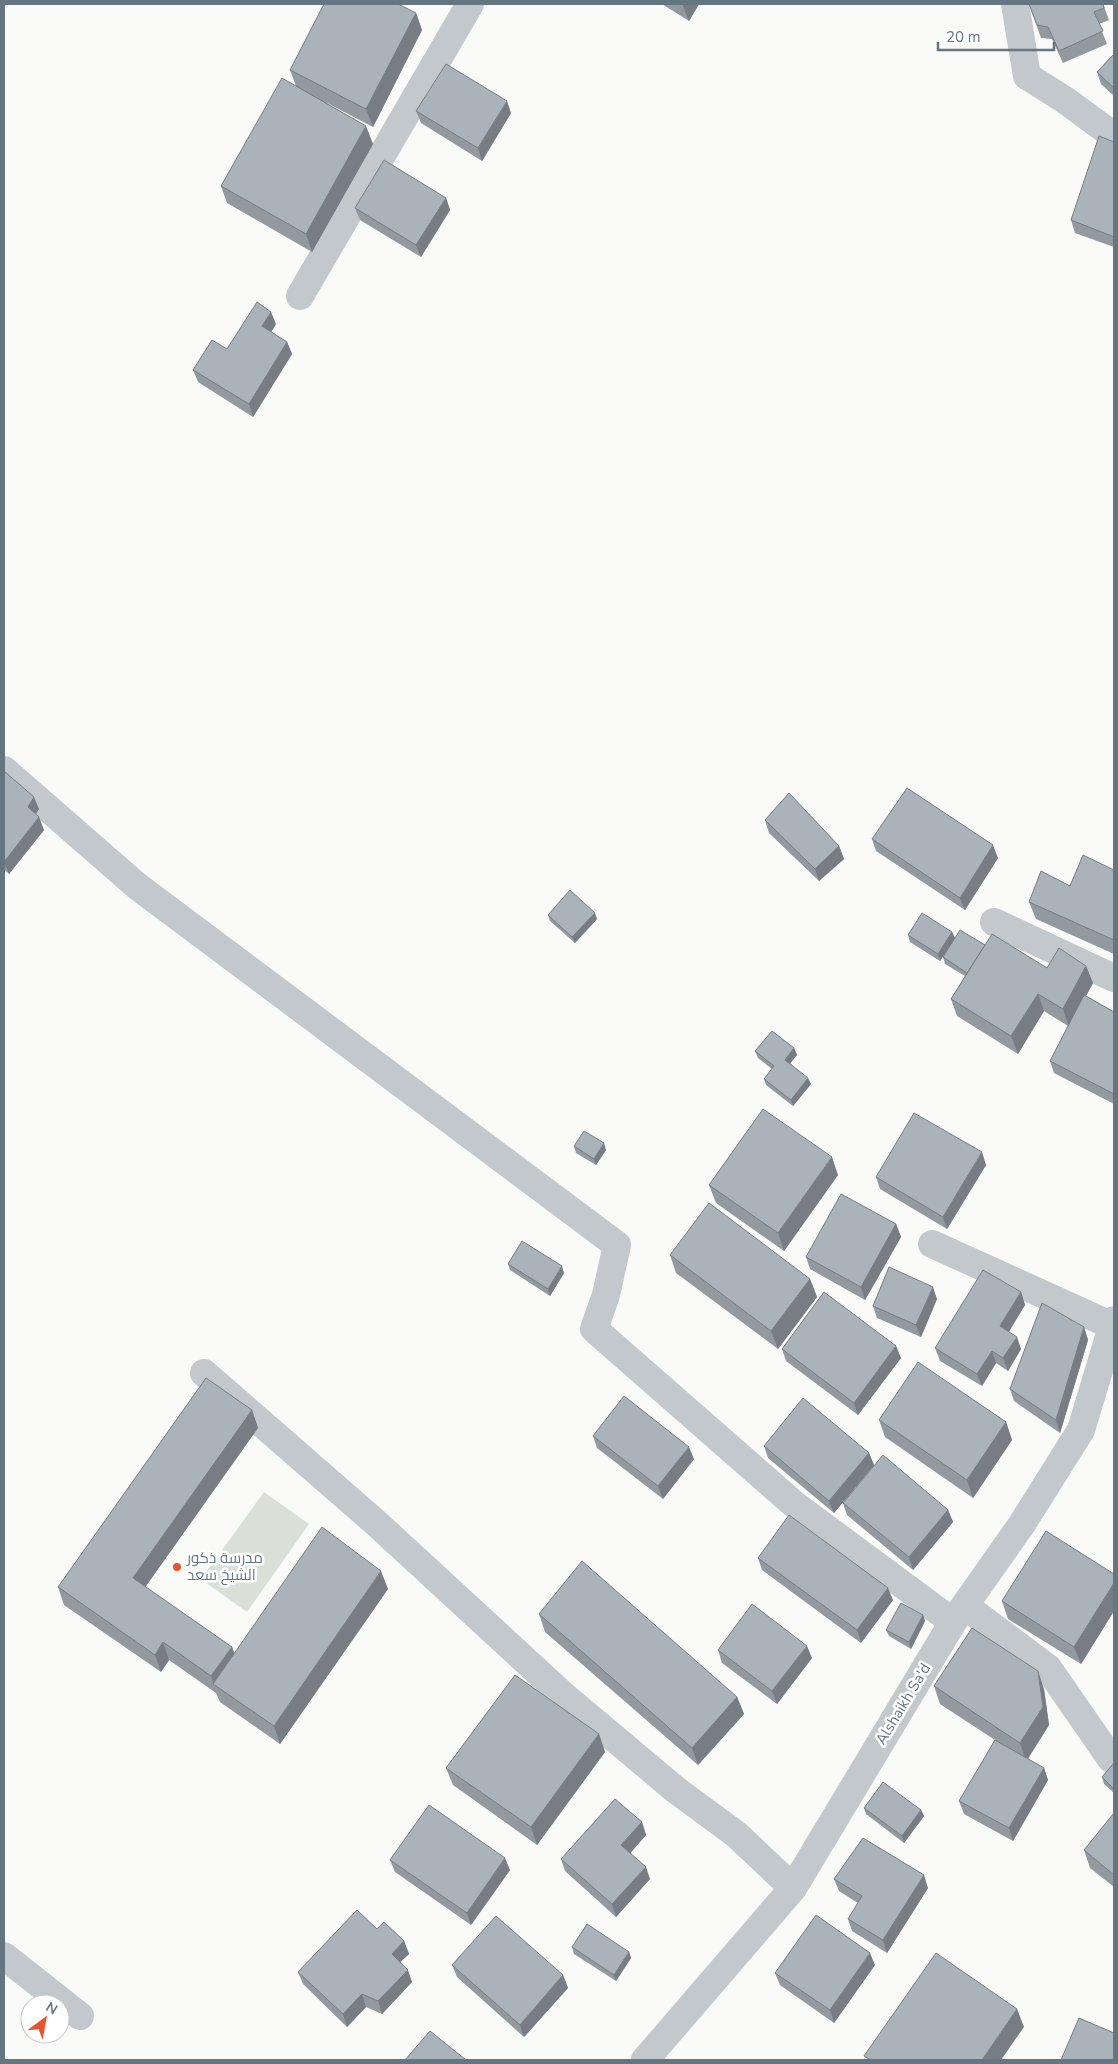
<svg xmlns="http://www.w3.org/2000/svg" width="1118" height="2064" viewBox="0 0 1118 2064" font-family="'Nunito Sans',Cairo,sans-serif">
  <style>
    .green { fill: #dadfd7 }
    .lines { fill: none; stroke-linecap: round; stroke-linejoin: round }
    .minor { stroke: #c3c8cc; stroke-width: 28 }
    .wall { fill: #929a9f }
    .shaded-wall { fill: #777d82 }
    .building { fill: #aab3b9; stroke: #777d82 }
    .poi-dot { fill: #e4572e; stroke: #fff; stroke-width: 2 }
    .labels { text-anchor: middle; stroke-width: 5; stroke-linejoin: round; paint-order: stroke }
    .poi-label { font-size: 15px; fill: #657683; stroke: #fff; text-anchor: start }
    .street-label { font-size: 15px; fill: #657683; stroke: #fff }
  </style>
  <rect width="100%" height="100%" fill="#fafaf8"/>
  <!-- green -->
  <polygon class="green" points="264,1492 309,1524 247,1612 201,1579"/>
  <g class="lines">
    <!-- minor -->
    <g class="minor">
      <polyline points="1015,4 1027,76 1065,100 1114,136"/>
      <polyline points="300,296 470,4"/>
      <polyline points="4,770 137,886 617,1245 606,1295 594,1329 795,1505 953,1622"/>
      <polyline points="994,922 1114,978"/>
      <polyline points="932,1244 1113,1326"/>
      <polyline points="204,1373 375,1522 564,1696 676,1790 737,1835 793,1888"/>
      <polyline points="965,1606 1048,1668 1111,1759"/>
      <polyline points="4,1956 80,2016"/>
      <polyline points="645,2060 793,1888 953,1622 1022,1524 1081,1430 1114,1320"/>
    </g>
  </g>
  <!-- wall -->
  <g class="wall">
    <polygon points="662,4 699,4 689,21"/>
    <polygon points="1029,4 1103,4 1109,20 1099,24 1107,44 1063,63 1052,39 1041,38"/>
    <polygon points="416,13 422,30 373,127 325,102 373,144 312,252 227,203 221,186 296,86 290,70"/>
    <polygon points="1114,54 1114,96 1101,84 1097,72"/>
    <polygon points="416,111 511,113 482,161 421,123"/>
    <polygon points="1114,142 1114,247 1075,233 1071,220"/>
    <polygon points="446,198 450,210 421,257 360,220 355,208"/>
    <polygon points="276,324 271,332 287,342 292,354 253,417 198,382 193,370 227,349"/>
    <polygon points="4,771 39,809 36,814 44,830 9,874 4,869"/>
    <polygon points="765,820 839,846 844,859 819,881 769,833"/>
    <polygon points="872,839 998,858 965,910 876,851"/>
    <polygon points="1114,870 1114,954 1036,919 1029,902 1070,886"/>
    <polygon points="548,915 597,919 575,943 550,921"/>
    <polygon points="952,932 955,938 940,961 910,942 908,935"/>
    <polygon points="985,945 1047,968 1086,966 1093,983 1086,996 1114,1012 1114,1104 1054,1073 1050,1061 1068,1026 1044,1011 1018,1054 957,1016 951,999 965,976 945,964 943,957"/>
    <polygon points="794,1048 797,1055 790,1063 811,1084 793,1106 766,1085 764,1079 772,1069 758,1058 755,1051"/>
    <polygon points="574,1146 606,1150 596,1165 576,1153"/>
    <polygon points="986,1165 947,1229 880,1189 876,1177"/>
    <polygon points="838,1175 784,1251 716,1203 709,1185"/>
    <polygon points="896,1224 901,1237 865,1300 810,1269 806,1257"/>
    <polygon points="670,1255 810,1279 817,1297 778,1349 676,1273"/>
    <polygon points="508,1264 564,1273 550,1296 510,1270"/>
    <polygon points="1021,1292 1025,1305 1009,1332 1021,1349 1008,1371 996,1363 982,1386 940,1361 935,1348"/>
    <polygon points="937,1299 921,1337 877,1318 873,1306"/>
    <polygon points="1084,1327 1088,1340 1060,1433 1014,1401 1010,1389"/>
    <polygon points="896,1346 901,1358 858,1415 786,1361 782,1349"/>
    <polygon points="252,1410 258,1428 145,1587 232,1647 234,1653 388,1589 280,1744 220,1702 216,1693 169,1660 161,1672 64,1605 58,1587"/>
    <polygon points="879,1420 1006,1422 1012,1440 973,1498 885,1437"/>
    <polygon points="593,1436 694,1459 663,1499 597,1448"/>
    <polygon points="764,1446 869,1453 874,1465 834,1513 768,1458"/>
    <polygon points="843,1503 948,1510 953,1522 913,1570 847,1515"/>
    <polygon points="758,1558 893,1600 861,1643 762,1570"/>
    <polygon points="1114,1574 1114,1611 1081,1664 1008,1619 1002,1601"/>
    <polygon points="539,1614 737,1697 744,1714 698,1765 545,1632"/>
    <polygon points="923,1615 925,1621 911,1649 889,1636 886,1630"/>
    <polygon points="718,1650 812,1658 777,1704 722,1663"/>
    <polygon points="934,1686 1044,1689 1049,1725 1028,1759 1044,1768 1048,1780 1013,1841 964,1814 959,1801 995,1740 940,1704"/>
    <polygon points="599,1734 605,1752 537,1845 453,1785 446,1768"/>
    <polygon points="1114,1763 1114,1793 1104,1784 1102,1777"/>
    <polygon points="864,1808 921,1810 924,1816 904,1843 866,1814"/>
    <polygon points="1114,1813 1114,1887 1090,1868 1084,1850"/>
    <polygon points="642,1822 646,1835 630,1853 650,1879 616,1917 565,1871 561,1859"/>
    <polygon points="390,1860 510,1870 471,1925 395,1872"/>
    <polygon points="834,1879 928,1888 887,1953 852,1931 848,1919 858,1903 839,1891"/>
    <polygon points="377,1929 404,1941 409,1954 400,1962 412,1982 382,2014 366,2007 347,2027 303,1984 298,1972"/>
    <polygon points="572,1947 629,1952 631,1958 616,1981 574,1954"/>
    <polygon points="452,1965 563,1975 568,1988 524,2037 457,1977"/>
    <polygon points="875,1965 834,2023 780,1985 775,1973"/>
  </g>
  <!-- shaded-wall -->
  <g class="shaded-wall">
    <polygon points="682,4 699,4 689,21"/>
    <polygon points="416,13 422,30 373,127 366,109"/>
    <polygon points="507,101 511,113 482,161 478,148"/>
    <polygon points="366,126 373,144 312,252 306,234"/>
    <polygon points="446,198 450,210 421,257 416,245"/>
    <polygon points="271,312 276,324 267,339 262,326"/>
    <polygon points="287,342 292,354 253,417 249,404"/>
    <polygon points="34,797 39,809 32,819 28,807"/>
    <polygon points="39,817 44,830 9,874 4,862"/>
    <polygon points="993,845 998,858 965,910 960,898"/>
    <polygon points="839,846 844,859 819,881 815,869"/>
    <polygon points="595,913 597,919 575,943 572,937"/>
    <polygon points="952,932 955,938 940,961 938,954"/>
    <polygon points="1086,966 1093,983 1069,1027 1063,1009"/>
    <polygon points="1038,994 1044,1011 1018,1054 1011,1036"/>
    <polygon points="794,1048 797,1055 788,1066 785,1060"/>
    <polygon points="808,1078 811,1084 793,1106 791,1100"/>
    <polygon points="604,1143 606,1150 596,1165 594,1159"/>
    <polygon points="982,1152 986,1165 947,1229 943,1217"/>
    <polygon points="832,1157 838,1175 784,1251 778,1233"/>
    <polygon points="896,1224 901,1237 865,1300 861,1287"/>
    <polygon points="562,1266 564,1273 550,1296 548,1289"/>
    <polygon points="810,1279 817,1297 778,1349 771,1331"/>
    <polygon points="933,1287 937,1299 921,1337 916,1325"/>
    <polygon points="1021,1292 1025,1305 1004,1339 1000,1326"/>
    <polygon points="1084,1327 1088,1340 1060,1433 1056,1420"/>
    <polygon points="1017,1337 1021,1349 1008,1371 1003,1358"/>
    <polygon points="896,1346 901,1358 858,1415 854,1403"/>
    <polygon points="992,1351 996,1363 982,1386 977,1374"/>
    <polygon points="252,1410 258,1428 139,1596 133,1578"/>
    <polygon points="1006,1422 1012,1440 973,1498 967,1480"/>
    <polygon points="689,1447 694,1459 663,1499 658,1486"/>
    <polygon points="869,1453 874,1465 834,1513 829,1501"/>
    <polygon points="948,1510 953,1522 913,1570 909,1557"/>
    <polygon points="381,1571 388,1589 280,1744 274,1726"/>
    <polygon points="1114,1583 1114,1611 1081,1664 1074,1647"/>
    <polygon points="888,1588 893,1600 861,1643 857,1630"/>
    <polygon points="923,1615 925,1621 911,1649 909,1642"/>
    <polygon points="163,1642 169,1660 161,1672 155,1655"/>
    <polygon points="807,1646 812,1658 777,1704 772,1691"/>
    <polygon points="232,1647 239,1665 214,1685 211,1676"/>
    <polygon points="1038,1671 1044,1689 1049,1725 1026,1761 1020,1743"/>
    <polygon points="737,1697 744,1714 698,1765 692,1748"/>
    <polygon points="599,1734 605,1752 537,1845 531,1827"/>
    <polygon points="1044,1768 1048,1780 1013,1841 1009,1828"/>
    <polygon points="921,1810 924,1816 904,1843 902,1836"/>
    <polygon points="642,1822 646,1835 626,1858 621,1845"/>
    <polygon points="505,1858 510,1870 471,1925 467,1913"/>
    <polygon points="646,1867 650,1879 616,1917 612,1904"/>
    <polygon points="924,1875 928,1888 887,1953 883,1940"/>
    <polygon points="404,1941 409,1954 396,1966 392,1954"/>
    <polygon points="629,1952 631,1958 616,1981 614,1975"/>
    <polygon points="870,1953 875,1965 834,2023 830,2010"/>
    <polygon points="408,1970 412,1982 382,2014 378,2001"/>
    <polygon points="563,1975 568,1988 524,2037 520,2025"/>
    <polygon points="362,1994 366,2007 347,2027 343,2014"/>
    <polygon points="1017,2009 1024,2027 1001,2060 982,2060"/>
  </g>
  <!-- building -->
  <g class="building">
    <polygon points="324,4 398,4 416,13 366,109 290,70"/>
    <polygon points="1029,4 1103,4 1104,8 1094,12 1103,31 1059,51 1048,27 1037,25"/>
    <polygon points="1114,54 1114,88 1097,72"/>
    <polygon points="446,64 507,101 478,148 416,111"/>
    <polygon points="282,78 366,126 306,234 221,186"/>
    <polygon points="1099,136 1114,142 1114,237 1071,220"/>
    <polygon points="384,160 446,198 416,245 355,208"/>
    <polygon points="257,302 271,312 262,326 287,342 249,404 193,370 212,340 227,349"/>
    <polygon points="4,771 34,797 28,807 39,817 4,862"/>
    <polygon points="907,788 993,845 960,898 872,839"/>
    <polygon points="789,793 839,846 815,869 765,820"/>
    <polygon points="1083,855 1114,870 1114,940 1029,902 1041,871 1070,886"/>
    <polygon points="570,890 595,913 572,937 548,915"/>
    <polygon points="922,913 952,932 938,954 908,935"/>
    <polygon points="960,930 985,945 967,973 943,957"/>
    <polygon points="992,934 1047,968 1059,948 1086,966 1063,1009 1038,994 1011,1036 951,999"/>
    <polygon points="1084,995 1114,1012 1114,1094 1050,1061"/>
    <polygon points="772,1031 794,1048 785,1060 808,1078 791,1100 764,1079 774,1066 755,1051"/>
    <polygon points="763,1109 832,1157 778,1233 709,1185"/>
    <polygon points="914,1113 982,1152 943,1217 876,1177"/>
    <polygon points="584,1131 604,1143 594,1159 574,1146"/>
    <polygon points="841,1194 896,1224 861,1287 806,1257"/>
    <polygon points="709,1203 810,1279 771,1331 670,1255"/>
    <polygon points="522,1241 562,1266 548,1289 508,1264"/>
    <polygon points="889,1267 933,1287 916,1325 873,1306"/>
    <polygon points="983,1270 1021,1292 1000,1326 1017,1337 1003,1358 992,1351 977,1374 935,1348"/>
    <polygon points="824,1292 896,1346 854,1403 782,1349"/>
    <polygon points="1042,1303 1084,1327 1056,1420 1010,1389"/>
    <polygon points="918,1362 1006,1422 967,1480 879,1420"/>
    <polygon points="206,1378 252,1410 133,1578 232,1647 211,1676 163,1642 155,1655 58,1587"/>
    <polygon points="624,1396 689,1447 658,1486 593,1436"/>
    <polygon points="803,1398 869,1453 829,1501 764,1446"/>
    <polygon points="883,1455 948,1510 909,1557 843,1503"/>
    <polygon points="789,1515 888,1588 857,1630 758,1558"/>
    <polygon points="322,1527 381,1571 274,1726 213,1684"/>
    <polygon points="1046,1531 1114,1574 1114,1583 1074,1647 1002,1601"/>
    <polygon points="582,1561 737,1697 692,1748 539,1614"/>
    <polygon points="901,1603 923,1615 909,1642 886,1630"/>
    <polygon points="752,1604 807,1646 772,1691 718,1650"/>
    <polygon points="972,1628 1038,1671 1043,1707 1020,1743 934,1686"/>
    <polygon points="515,1675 599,1734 531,1827 446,1768"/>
    <polygon points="995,1740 1044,1768 1009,1828 959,1801"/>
    <polygon points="1114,1763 1114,1789 1102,1777"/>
    <polygon points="883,1782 921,1810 902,1836 864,1808"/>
    <polygon points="615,1799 642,1822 621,1845 646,1867 612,1904 561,1859"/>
    <polygon points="429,1805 505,1858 467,1913 390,1860"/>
    <polygon points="1114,1813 1114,1875 1084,1850"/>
    <polygon points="863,1838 924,1875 883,1940 848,1919 862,1896 834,1879"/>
    <polygon points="357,1910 377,1929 384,1922 404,1941 392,1954 408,1970 378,2001 362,1994 343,2014 298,1972"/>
    <polygon points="816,1915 870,1953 830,2010 775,1973"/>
    <polygon points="496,1916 563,1975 520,2025 452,1965"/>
    <polygon points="587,1924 629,1952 614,1975 572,1947"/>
    <polygon points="936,1953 1017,2009 982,2060 871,2060 864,2056"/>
    <polygon points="1079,2018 1114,2033 1114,2060 1061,2060"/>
    <polygon points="430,2031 466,2060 405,2060"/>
  </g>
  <!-- markers -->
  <circle class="poi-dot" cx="177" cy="1567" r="5"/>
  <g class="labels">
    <!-- poi labels -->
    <g class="poi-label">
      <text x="187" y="1563">مدرسة ذكور<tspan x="187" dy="17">الشيخ سعد</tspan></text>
    </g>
    <!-- street labels -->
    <g class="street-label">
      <text transform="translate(903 1704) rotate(-59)" y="5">Alshaikh Sa'd</text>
    </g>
  </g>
  <!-- border -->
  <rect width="1118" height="2064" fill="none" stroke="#657683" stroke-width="10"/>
  <!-- north arrow -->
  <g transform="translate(45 2019) rotate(32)"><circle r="24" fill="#ffffff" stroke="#c1c8cd"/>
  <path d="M0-4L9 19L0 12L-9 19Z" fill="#e4572e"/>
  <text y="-8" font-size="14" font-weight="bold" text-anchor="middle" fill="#657683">N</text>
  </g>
  <!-- scale -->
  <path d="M938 42v8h116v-8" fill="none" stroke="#657683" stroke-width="2.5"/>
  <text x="946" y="42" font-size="15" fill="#657683" stroke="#ffffff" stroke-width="4" paint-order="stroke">20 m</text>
</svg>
